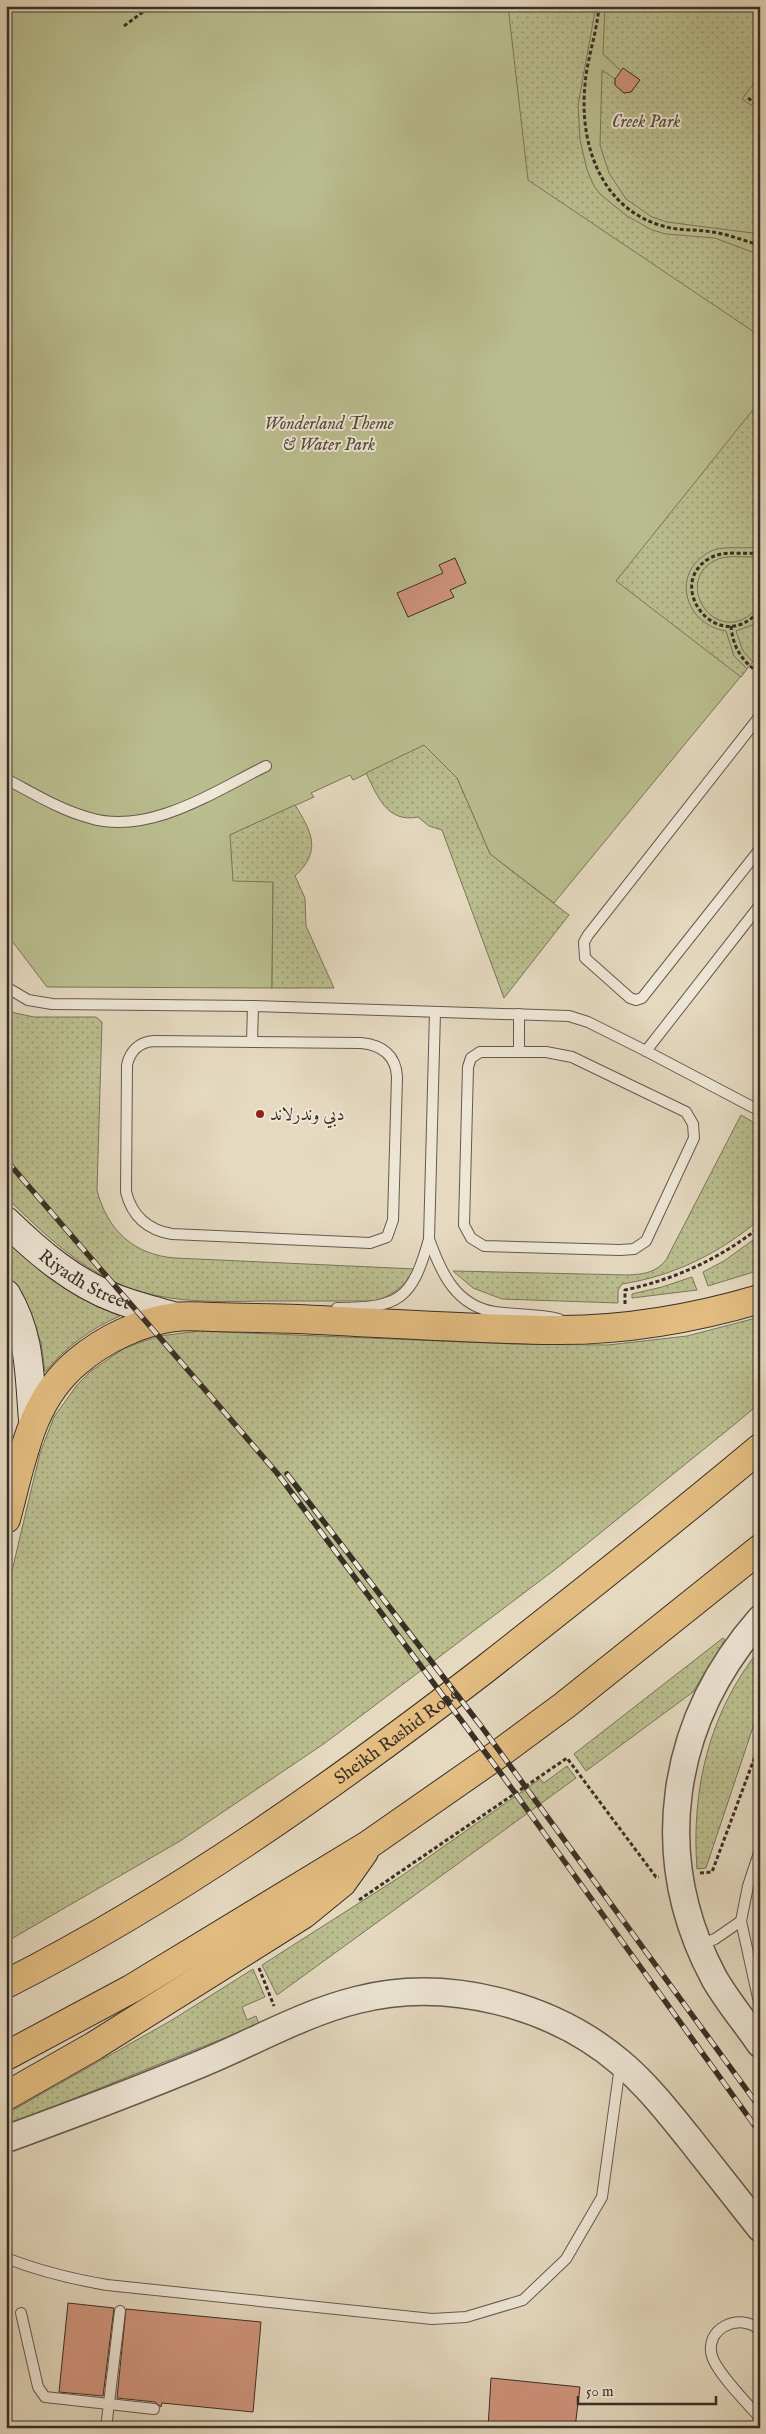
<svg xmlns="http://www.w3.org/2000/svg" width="766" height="2434" viewBox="0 0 766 2434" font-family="'IM FELL English',Amiri,serif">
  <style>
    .park { fill: #babe8f; stroke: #7a765a }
    .garden { fill: url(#garden-dots); stroke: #7a765a }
    .building { fill: #d0947c; stroke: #392f25 }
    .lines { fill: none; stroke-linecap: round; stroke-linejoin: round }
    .service-casing { stroke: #645a4c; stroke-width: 12 }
    .tertiary-casing { stroke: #645a4c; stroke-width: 29 }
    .secondary-casing { stroke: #392f25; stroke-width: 30 }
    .motorway-casing { stroke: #392f25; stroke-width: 30 }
    .path { stroke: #392f25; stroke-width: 3; stroke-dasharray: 4 2.5; stroke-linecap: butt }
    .service { stroke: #eee6d6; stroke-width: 10 }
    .tertiary { stroke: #eee6d6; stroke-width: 26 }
    .secondary { stroke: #eee6d6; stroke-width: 28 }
    .motorway { stroke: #e2bc80; stroke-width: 28 }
    .rail-casing { stroke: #392f25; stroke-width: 5.5 }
    .rail { stroke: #eee6d6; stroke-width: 4; stroke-dasharray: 11; stroke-linecap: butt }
    .poi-dot { fill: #8f2418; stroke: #eee6d6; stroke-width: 2 }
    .labels { text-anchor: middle; stroke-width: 4; stroke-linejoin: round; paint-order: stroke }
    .park-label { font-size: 18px; font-style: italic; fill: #534c3a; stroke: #eee6d6 }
    .poi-label { font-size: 18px; fill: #392f25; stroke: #eee6d6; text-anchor: start }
    .street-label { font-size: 18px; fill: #392f25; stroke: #eee6d6 }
  </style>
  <defs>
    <pattern id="garden-dots" width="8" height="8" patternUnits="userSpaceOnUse" patternTransform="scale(1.25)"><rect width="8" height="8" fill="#babe8f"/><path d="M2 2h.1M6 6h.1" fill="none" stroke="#989b75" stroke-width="1.8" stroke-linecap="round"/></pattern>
  </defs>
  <rect width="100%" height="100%" fill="#e5d9c0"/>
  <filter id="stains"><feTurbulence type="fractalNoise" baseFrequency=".004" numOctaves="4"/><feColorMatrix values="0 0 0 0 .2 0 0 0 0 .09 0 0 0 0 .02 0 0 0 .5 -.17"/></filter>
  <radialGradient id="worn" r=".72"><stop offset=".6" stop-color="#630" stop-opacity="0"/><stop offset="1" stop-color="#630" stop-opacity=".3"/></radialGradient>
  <!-- park -->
  <polygon class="park" points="6,6 760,6 760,653 554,903 490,854 457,778 424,746 353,780 350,775 311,793 314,797 230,835 273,882 272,988 47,987 6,933"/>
  <!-- garden -->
  <g class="garden">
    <polygon points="508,6 596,6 578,105 580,140 587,170 594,186 600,194 627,216 652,230 666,234 715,238 760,255 760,336 528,180"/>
    <polygon points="605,6 760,6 760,75 742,99 760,111 760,234 667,222 652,217 626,199 609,173 600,145 602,70 615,79 615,85 624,93 631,92 637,84 637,78 627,71 621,71 603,54"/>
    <path d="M760,401V546C742,551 722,543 706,554C670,577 687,625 726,631L734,656L747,669L741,677L616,581Z"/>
    <path d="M760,556C760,570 763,590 760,603C758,608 751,614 747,617C710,640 676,581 714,561C727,553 745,559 760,556Z"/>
    <polygon points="760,618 760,653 753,662 743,651 736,631 752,625"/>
    <path d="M424,745L457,778L490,854L569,915L504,998L442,830L429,826L418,817C387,823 378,797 366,773Z"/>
    <path d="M295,805C312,832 322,851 295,876L305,898L306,926L334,988H272L273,882L233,881L230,835Z"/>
    <path d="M6,1009L15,1013L34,1017H96L102,1022L97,1190C107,1230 134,1255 175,1258L415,1269C405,1286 393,1296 374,1301C337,1301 300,1301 263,1301C208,1302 153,1304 103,1276C66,1256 36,1226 6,1197Z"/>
    <path d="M741,1115L760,1126V1219C720,1253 674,1276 622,1284L618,1290V1303L502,1299L473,1288L453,1271L628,1275C644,1274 655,1273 666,1260Z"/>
    <polygon points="760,1235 760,1270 708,1286 703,1272 724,1261"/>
    <path d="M6,1237C42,1272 72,1297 120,1316C90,1329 66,1347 45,1372L41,1343L34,1324L6,1277Z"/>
    <polygon points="692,1277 697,1290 632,1298 632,1294 662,1287"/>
    <polygon points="760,1317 760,1403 735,1424 557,1568 325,1743 180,1841 6,1942 6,1596 40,1453 54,1417 77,1385 91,1371 123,1349 141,1342 160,1336 199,1331 513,1344 608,1345 687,1336"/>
    <polygon points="723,1638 725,1640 693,1692 586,1771 574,1754"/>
    <path d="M760,1649V1706L706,1868L697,1869C691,1790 709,1712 760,1649Z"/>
    <polygon points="567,1766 576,1778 277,1995 262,1965 403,1875 540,1779 544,1783"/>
    <polygon points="253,1969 265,1997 242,2007 247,2020 256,2016 259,2024 6,2126 6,2114 172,2020"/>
  </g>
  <!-- building -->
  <g class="building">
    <polygon points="623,68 640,80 631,92 624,93 615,85 615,79"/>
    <polygon points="455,558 466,583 450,590 454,597 408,617 397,593 443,573 439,565"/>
    <polygon points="68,2303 114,2308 103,2396 59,2392"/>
    <polygon points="126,2309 261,2322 253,2412 162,2403 161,2407 155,2402 117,2398"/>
    <polygon points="491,2378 580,2387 575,2428 488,2428"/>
  </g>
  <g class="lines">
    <!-- service casing -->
    <g class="service-casing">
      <g id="service">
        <polyline points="760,716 588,935 584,942 585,958 630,998 636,1000 642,998 760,849"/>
        <path d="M6,779C33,793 60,810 90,818C149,836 215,791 266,766"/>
        <polyline points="6,987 28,1000 52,1004 253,1006 569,1016 588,1022 646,1051 760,1111"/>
        <path d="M154,1041L361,1043C382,1045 396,1055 397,1077L393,1220L387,1237L370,1243L172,1234C148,1230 132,1216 126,1192L127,1065C130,1051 139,1042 154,1041Z"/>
        <polyline points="252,1042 253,1006"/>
        <polyline points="646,1051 760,905"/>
        <polygon points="480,1052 546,1052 572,1057 686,1112 693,1124 694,1138 646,1241 634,1249 620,1250 484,1246 471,1238 464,1225 468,1067 471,1058"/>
        <polyline points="519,1052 519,1014"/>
        <path d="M429,1239C441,1273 456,1306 495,1312C516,1315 538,1314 559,1319"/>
        <path d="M337,1308C399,1308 412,1300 429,1239L435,1012"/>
        <polyline points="760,1850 748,1886 741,1921 760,2007"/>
        <polyline points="699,1945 715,1939 741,1921"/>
        <path d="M6,2258C39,2271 72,2279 107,2285L432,2319L466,2317L523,2300L566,2259L602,2197L620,2066"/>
        <polyline points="21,2313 38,2387 45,2397 154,2409"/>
        <path d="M760,2330C740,2312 704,2328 712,2356C716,2372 748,2404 760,2418"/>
        <polyline points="106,2428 120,2311"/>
      </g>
    </g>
    <!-- tertiary casing -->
    <g class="tertiary-casing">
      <g id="tertiary">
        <path d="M760,1619C670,1722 649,1856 714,1978C727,2001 745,2022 760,2044"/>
        <path d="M6,2139C72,2115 138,2090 203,2063C254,2042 304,2013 357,2000C446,1977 552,2004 621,2063C647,2085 668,2112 689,2138C713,2168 736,2198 760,2228"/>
      </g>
    </g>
    <!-- secondary casing -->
    <g class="secondary-casing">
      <g id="secondary">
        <path id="s1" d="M6,1221C38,1252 74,1283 117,1299C136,1306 156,1311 176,1317"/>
        <path d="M6,1294C31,1336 29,1374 33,1420"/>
      </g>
    </g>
    <!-- motorway casing -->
    <g class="motorway-casing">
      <g id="motorway">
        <path d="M6,1519C22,1462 29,1402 77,1362C104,1339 140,1322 175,1317C188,1315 202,1317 215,1317C243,1318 270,1318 298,1319C383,1323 468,1329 552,1330C623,1331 692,1319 760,1299"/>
        <path id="s2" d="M6,1984C177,1897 333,1786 484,1670C577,1597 669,1524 760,1448"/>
        <polyline points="6,2056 131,1989 368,1845 500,1753 565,1705 760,1549"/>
        <polyline points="6,2096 94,2046 304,1914 342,1883 364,1852"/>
      </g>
    </g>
    <!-- path -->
    <g class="path">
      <path d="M599,6C597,33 587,58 585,85C579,144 601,209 663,226C679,231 695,229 712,232C728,234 744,241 760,245"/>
      <polyline points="124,26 151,6"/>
      <polyline points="748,98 760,107"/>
      <path d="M760,552C743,556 726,549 710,558C662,585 719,659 760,610"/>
      <path d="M731,626C733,648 742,661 760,674"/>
      <path d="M625,1304V1290C676,1279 719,1259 760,1227"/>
      <polyline points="700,1873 712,1872 760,1743"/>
      <polyline points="359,1900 567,1758 656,1877 659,1877"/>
      <polyline points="259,1968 274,2006"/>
    </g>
    <!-- service -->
    <use href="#service" class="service"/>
    <!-- tertiary -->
    <use href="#tertiary" class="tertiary"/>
    <!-- secondary -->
    <use href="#secondary" class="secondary"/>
    <!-- motorway -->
    <use href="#motorway" class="motorway"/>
    <!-- rail casing -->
    <g class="rail-casing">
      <g id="rail">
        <polyline points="6,1160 277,1473 505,1779 760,2133"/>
        <polyline points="287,1474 481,1726 760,2108"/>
      </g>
    </g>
    <!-- rail -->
    <use href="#rail" class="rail"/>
  </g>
  <!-- markers -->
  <circle class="poi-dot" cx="260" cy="1114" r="5"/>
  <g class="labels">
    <!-- park labels -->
    <g class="park-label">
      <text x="646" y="127">Creek Park</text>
      <text x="329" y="429">Wonderland Theme<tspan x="329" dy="21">&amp; Water Park</tspan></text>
    </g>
    <!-- poi labels -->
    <g class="poi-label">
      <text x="270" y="1120">دبي وندرلاند</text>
    </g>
    <!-- street labels -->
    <g class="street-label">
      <text dy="6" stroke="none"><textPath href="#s1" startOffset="99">Riyadh Street</textPath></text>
      <text dy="6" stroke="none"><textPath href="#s2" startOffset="464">Sheikh Rashid Road</textPath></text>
    </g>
  </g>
  <!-- margin -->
  <rect width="766" height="2434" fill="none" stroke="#e5d9c0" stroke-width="25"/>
  <rect x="8" y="8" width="751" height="2419" fill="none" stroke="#392f25" stroke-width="2.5"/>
  <rect x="12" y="12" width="741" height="2409" fill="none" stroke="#392f25"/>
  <!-- scale -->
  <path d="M578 2396v8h138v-8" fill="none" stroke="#392f25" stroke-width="2.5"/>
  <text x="586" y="2396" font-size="15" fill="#392f25" stroke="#eee6d6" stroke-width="4" paint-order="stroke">50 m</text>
  <rect width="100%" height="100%" filter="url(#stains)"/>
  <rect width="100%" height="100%" fill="url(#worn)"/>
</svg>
